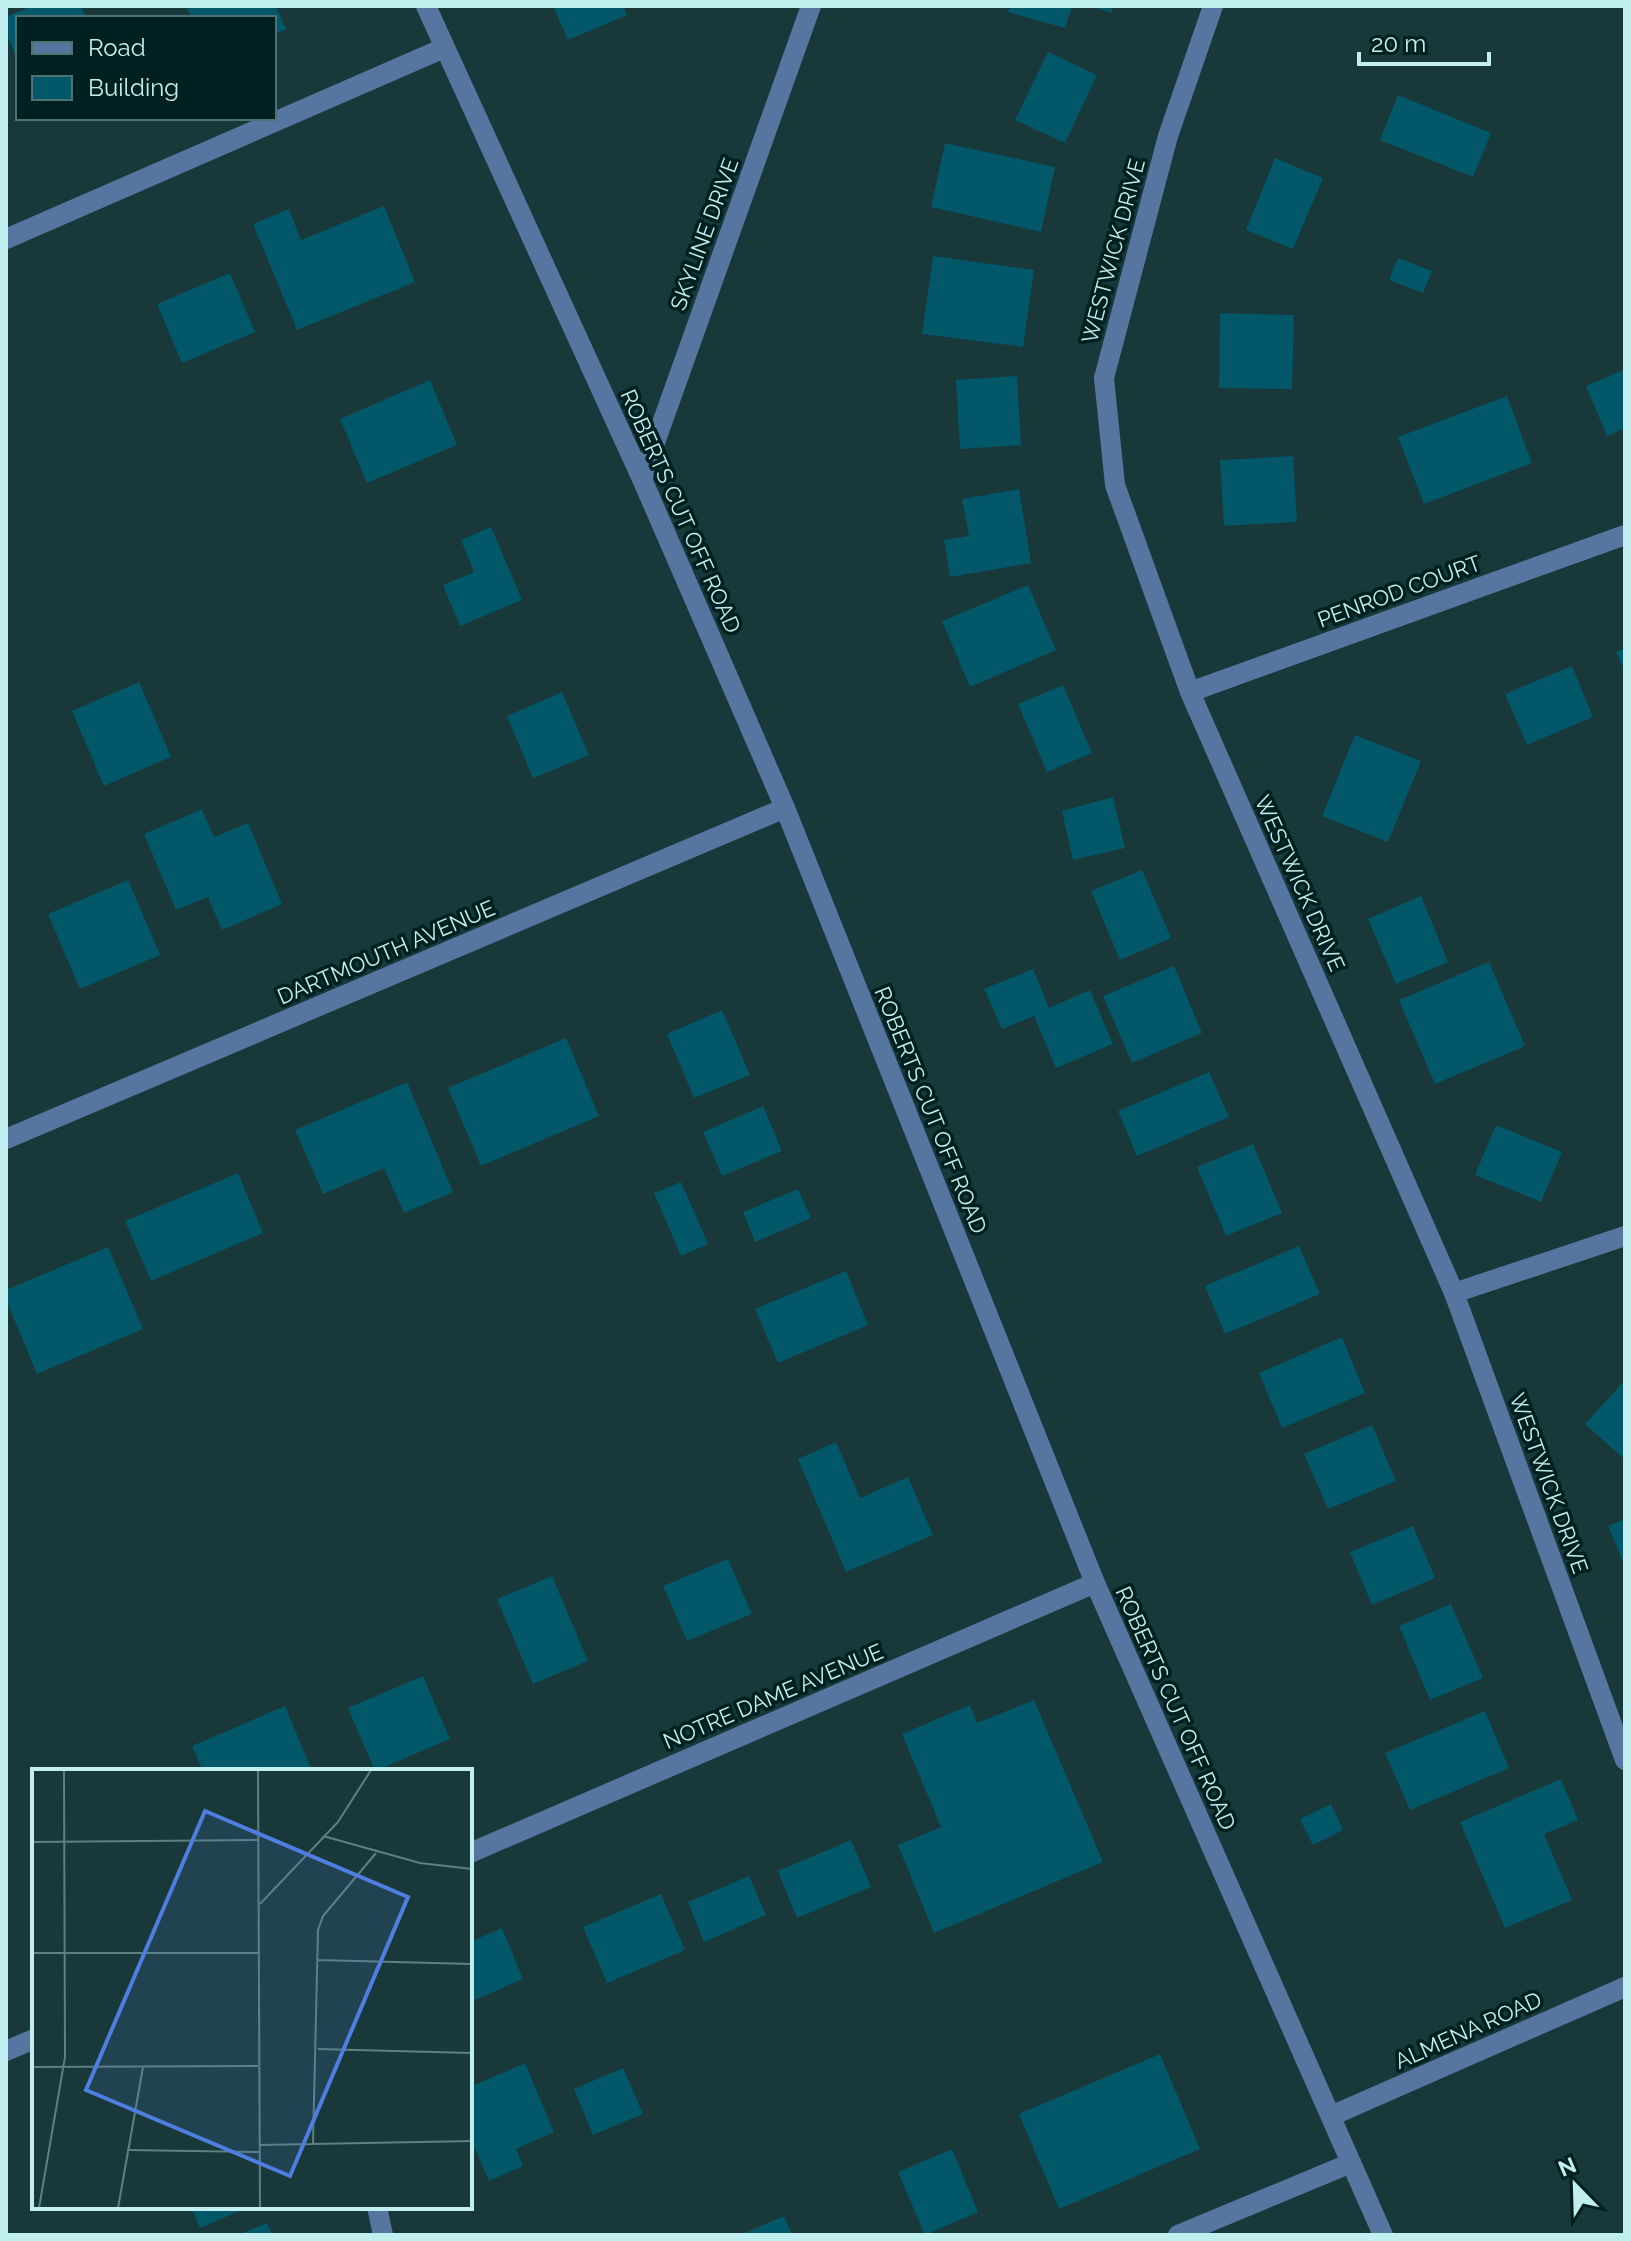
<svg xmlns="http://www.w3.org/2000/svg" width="1631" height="2241" viewBox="0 0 1631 2241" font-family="Raleway,sans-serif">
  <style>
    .building { fill: #025768 }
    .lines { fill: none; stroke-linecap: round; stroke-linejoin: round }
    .minor { stroke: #5675a0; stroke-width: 20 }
    .labels { text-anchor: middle; stroke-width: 7; stroke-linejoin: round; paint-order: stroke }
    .street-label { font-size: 22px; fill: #c1eeee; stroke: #001f20 }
    .inset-road { fill: none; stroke: #5c8181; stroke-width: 2 }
    .view { fill: #4e7edf; fill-opacity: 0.15; stroke: #4e7edf; stroke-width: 4 }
    .inset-edge { fill: none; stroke: #c1eeee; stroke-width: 4 }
  </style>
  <rect width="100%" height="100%" fill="#193839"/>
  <!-- building -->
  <g class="building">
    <polygon points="32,6 81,6 86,18 18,18 18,61 6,33 6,17"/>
    <polygon points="186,6 276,6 286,29 274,34 274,18 191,18"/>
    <polygon points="553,6 623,6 627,15 568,40"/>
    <polygon points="1010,6 1072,6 1065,28 1008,12"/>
    <polygon points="1091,6 1113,6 1111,13"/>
    <polygon points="1048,52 1097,75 1065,143 1015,120"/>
    <polygon points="1398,95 1491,133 1473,177 1380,140"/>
    <polygon points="945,143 1055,167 1041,232 931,207"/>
    <polygon points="1275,158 1323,178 1293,249 1246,230"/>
    <polygon points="384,206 415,282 297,330 253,224 289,209 301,240"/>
    <polygon points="933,256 1034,270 1023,347 922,334"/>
    <polygon points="1398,258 1432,271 1423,293 1389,280"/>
    <polygon points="230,273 255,332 182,363 157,304"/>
    <polygon points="1220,313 1294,315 1292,389 1219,388"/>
    <polygon points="1625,369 1625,428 1607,436 1586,386"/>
    <polygon points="1017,376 1021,445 960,449 956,380"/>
    <polygon points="430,380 457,445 367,483 340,419"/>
    <polygon points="1507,396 1532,463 1424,504 1398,437"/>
    <polygon points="1293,456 1297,522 1224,526 1220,460"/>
    <polygon points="1019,489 1031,563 950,577 944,540 969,536 962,499"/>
    <polygon points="491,527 522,600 460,626 443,585 474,572 461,540"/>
    <polygon points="1028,585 1056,650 970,687 942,621"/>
    <polygon points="1625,648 1625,672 1616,652"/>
    <polygon points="1572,666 1593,717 1527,745 1505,694"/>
    <polygon points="139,682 171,757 104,786 72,711"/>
    <polygon points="1063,685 1092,753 1047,772 1018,704"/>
    <polygon points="562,692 589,755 533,778 507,716"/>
    <polygon points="1355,735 1421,761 1388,842 1322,816"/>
    <polygon points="1113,797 1125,848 1073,860 1062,811"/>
    <polygon points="202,809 214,837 248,823 282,904 222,930 208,897 176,910 144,834"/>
    <polygon points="1142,870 1171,938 1120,960 1091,891"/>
    <polygon points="128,880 160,955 80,989 48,914"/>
    <polygon points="1421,896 1448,962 1396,984 1368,919"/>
    <polygon points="1489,962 1525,1046 1435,1084 1399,1000"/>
    <polygon points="1174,966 1202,1033 1132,1063 1103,996"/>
    <polygon points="1033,969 1049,1008 1090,990 1113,1044 1056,1068 1034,1016 1002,1029 984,989"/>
    <polygon points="722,1010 750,1075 694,1098 667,1034"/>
    <polygon points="566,1038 599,1116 481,1166 448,1088"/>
    <polygon points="1209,1072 1229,1117 1137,1156 1118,1111"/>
    <polygon points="407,1082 453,1192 404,1213 384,1168 323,1194 295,1130"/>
    <polygon points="763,1106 782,1151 722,1176 703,1132"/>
    <polygon points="1496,1125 1562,1152 1541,1202 1475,1175"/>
    <polygon points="1253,1144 1282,1213 1226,1236 1197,1167"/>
    <polygon points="238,1173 263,1233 151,1281 125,1221"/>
    <polygon points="681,1182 708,1244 681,1256 654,1193"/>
    <polygon points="798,1189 811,1218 755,1242 743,1212"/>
    <polygon points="1299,1246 1320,1294 1225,1334 1205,1286"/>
    <polygon points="108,1247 143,1329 37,1374 6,1300 6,1290"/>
    <polygon points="846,1271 868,1325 778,1363 755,1309"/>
    <polygon points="1342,1337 1365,1393 1282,1428 1259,1373"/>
    <polygon points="1625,1380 1625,1457 1623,1458 1585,1424"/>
    <polygon points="1372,1425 1396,1481 1328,1509 1304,1454"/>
    <polygon points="836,1442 860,1498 908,1477 933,1535 846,1572 798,1459"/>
    <polygon points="1625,1519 1625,1566 1608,1526"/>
    <polygon points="1413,1526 1435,1578 1372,1605 1350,1552"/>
    <polygon points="728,1559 752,1614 687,1641 663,1586"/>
    <polygon points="552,1576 588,1661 533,1684 497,1599"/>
    <polygon points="1451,1604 1483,1678 1430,1700 1399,1626"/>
    <polygon points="423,1676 450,1739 375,1771 348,1708"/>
    <polygon points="1034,1700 1103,1862 934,1933 898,1845 941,1827 902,1734 970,1705 977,1723"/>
    <polygon points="285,1706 312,1771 203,1771 192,1746"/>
    <polygon points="1485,1711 1509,1768 1410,1810 1385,1753"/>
    <polygon points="1561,1779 1578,1820 1544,1834 1572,1900 1505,1928 1460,1822"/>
    <polygon points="1331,1804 1343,1830 1313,1845 1300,1819"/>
    <polygon points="851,1840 871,1887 797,1918 778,1871"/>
    <polygon points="749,1876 766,1915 704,1942 688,1902"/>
    <polygon points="661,1894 685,1950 607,1983 583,1927"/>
    <polygon points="502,1928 523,1979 470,2002 470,1942"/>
    <polygon points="1160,2054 1200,2149 1059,2209 1019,2114"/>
    <polygon points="525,2063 554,2132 516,2149 523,2166 489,2181 470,2137 470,2087"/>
    <polygon points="623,2068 643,2114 593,2135 574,2089"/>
    <polygon points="952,2149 978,2212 925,2235 898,2172"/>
    <polygon points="191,2207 249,2207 200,2228"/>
    <polygon points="784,2216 792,2235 740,2235"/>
    <polygon points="267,2223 272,2235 238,2235"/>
  </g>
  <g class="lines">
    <!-- minor -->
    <g class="minor">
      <polyline points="426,6 642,479 785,808 1095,1583 1383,2235"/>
      <polyline points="1213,6 1168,136 1104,378 1115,485 1190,692 1454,1293 1625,1760"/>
      <polyline points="6,239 444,48"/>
      <polyline points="642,479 811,6"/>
      <polyline points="1190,692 1625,535"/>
      <polyline points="6,1139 785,808"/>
      <polyline points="1454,1293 1625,1236"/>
      <polyline points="470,1853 1095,1583"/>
      <polyline points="6,2051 34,2039"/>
      <polyline points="1331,2116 1625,1987"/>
      <polyline points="377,2207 383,2235"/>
      <polyline points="1178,2235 1351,2163"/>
    </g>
  </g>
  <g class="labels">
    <!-- street labels -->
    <g class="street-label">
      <text transform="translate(704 234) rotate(-70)" y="8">SKYLINE DRIVE</text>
      <text transform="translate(1113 251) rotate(-75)" y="8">WESTWICK DRIVE</text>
      <text transform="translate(681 511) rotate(66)" y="8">ROBERTS CUT OFF ROAD</text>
      <text transform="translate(1399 591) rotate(-20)" y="8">PENROD COURT</text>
      <text transform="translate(1300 883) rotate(66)" y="8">WESTWICK DRIVE</text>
      <text transform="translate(386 952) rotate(-23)" y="8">DARTMOUTH AVENUE</text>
      <text transform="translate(931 1110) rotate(68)" y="8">ROBERTS CUT OFF ROAD</text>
      <text transform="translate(1549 1483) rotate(70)" y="8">WESTWICK DRIVE</text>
      <text transform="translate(773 1696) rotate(-23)" y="8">NOTRE DAME AVENUE</text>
      <text transform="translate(1176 1708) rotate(66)" y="8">ROBERTS CUT OFF ROAD</text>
      <text transform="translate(1468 2030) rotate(-24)" y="8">ALMENA ROAD</text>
    </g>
  </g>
  <!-- overview -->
  <g transform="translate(32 1769)">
    <rect width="440" height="440" fill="#193839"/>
    <path class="inset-road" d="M226,1L228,439M291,67L388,94L440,100M0,73L226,71M228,135L306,53L339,1M0,184H228M285,191L440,195M286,280L440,284M0,298L226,297M281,375L286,161L291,147L344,84M227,376L440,372M95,381L227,383M7,439L33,288L32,1M86,439L111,298"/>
    <path class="view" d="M173,42L376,128L258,407L54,321Z"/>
    <rect width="440" height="440" class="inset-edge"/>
  </g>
  <!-- border -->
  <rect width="1631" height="2241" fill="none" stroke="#c1eeee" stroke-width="16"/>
  <!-- legend -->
  <rect x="16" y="16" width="260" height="104" fill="#001f20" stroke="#4d7272" stroke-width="2"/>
  <rect x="32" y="42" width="40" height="12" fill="#5675a0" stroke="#4d7272" stroke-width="2"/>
  <text x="88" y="56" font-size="24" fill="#c1eeee">Road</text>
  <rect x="32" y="76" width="40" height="24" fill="#025768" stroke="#4d7272" stroke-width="2"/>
  <text x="88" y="96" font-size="24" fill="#c1eeee">Building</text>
  <!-- north arrow -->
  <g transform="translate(1575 2185) rotate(337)" stroke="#001f20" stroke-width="6" paint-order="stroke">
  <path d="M0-6L14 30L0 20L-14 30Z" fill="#c1eeee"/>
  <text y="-12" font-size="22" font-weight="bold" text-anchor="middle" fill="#c1eeee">N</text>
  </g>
  <!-- scale -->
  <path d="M1359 52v12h130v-12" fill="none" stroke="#c1eeee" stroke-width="4"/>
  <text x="1371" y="52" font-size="24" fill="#c1eeee" stroke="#001f20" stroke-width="6" paint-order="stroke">20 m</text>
</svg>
